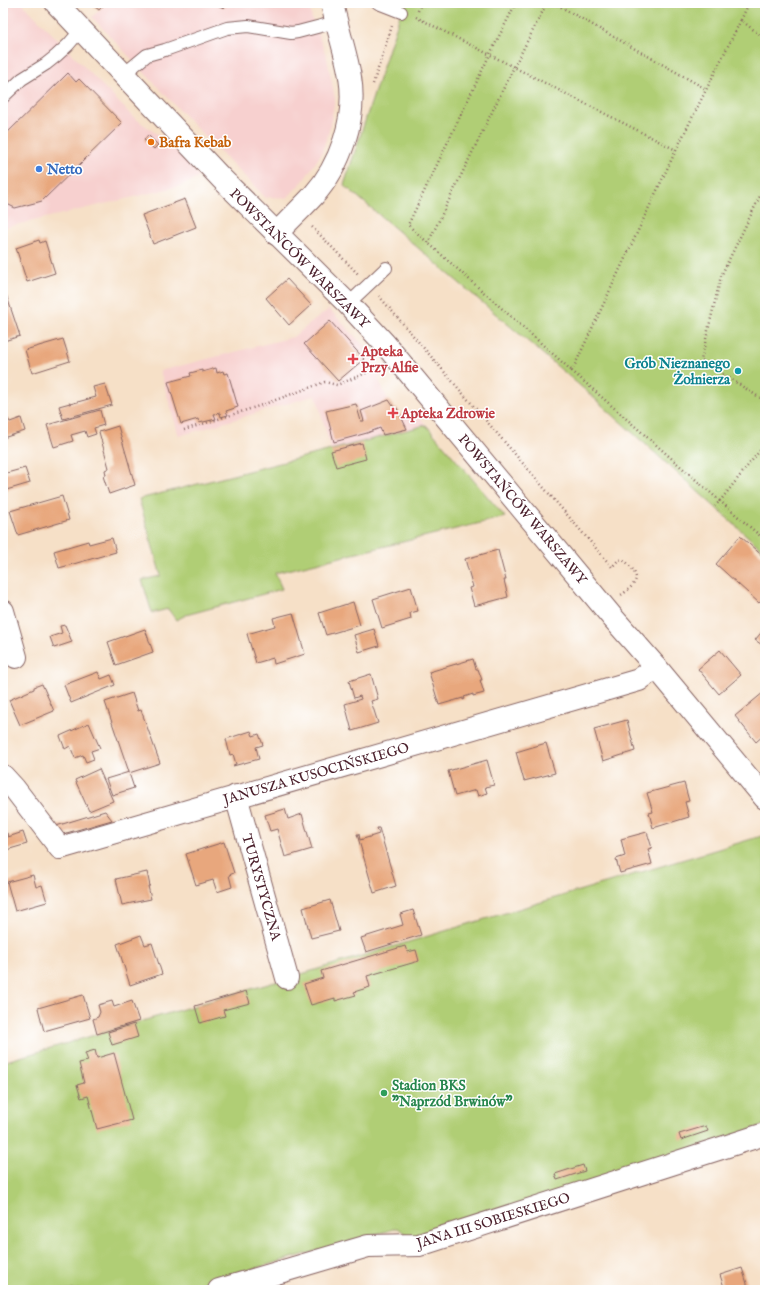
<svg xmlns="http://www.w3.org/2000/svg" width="768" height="1293" viewBox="0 0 768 1293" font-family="'IM FELL English',serif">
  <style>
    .built { fill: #f7d0cf }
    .green { fill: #b0ce75; stroke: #7d7650 }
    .building { fill: #e8a77d }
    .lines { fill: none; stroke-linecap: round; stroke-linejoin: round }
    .lane-casing { stroke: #866362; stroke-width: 14 }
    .street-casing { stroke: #866362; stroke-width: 24 }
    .secondary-casing { stroke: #866362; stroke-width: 24 }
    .path { stroke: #866362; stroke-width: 2.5; stroke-dasharray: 1 3; stroke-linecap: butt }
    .lane { stroke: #fff; stroke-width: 12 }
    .street { stroke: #fff; stroke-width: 22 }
    .secondary { stroke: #fff; stroke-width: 22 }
    .food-dot { fill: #e8710a; stroke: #fff; stroke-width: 1.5 }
    .shop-dot { fill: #3f7fe0; stroke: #fff; stroke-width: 1.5 }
    .health-dot { fill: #e0444e; stroke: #fff; stroke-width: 1.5 }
    .culture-dot { fill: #0f9aa8; stroke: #fff; stroke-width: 1.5 }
    .leisure-dot { fill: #2e9e5b; stroke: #fff; stroke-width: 1.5 }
    .labels { text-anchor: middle; stroke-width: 3; stroke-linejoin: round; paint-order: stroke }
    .food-label { font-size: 14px; font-weight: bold; fill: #c56008; stroke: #fff; text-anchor: start }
    .shop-label { font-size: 14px; font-weight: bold; fill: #366cbe; stroke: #fff; text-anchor: start }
    .street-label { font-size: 14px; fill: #4a1f2b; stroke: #fff }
    .health-label { font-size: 14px; font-weight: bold; fill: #be3a42; stroke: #fff; text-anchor: start }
    .culture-label { font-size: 14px; font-weight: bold; fill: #0d838f; stroke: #fff; text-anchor: end }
    .leisure-label { font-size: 14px; font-weight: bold; fill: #27864d; stroke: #fff; text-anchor: start }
  </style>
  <rect width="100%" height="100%" fill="#fff"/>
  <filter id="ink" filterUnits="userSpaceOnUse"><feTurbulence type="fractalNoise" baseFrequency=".025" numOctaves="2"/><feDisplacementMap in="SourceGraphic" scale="8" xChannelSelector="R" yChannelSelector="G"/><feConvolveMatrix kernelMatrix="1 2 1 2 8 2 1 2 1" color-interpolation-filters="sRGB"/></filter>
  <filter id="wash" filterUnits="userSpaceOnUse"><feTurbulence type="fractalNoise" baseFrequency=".012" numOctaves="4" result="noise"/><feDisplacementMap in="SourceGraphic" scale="16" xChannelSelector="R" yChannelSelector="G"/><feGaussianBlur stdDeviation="0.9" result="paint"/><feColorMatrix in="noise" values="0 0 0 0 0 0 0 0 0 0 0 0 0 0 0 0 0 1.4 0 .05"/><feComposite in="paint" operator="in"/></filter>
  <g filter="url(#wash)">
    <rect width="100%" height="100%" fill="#f6e0c7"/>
    <!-- built -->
    <g class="built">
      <polygon points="3,3 22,3 132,116 168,142 199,176 196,179 180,186 3,228"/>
      <polygon points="107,3 309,3 312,19 327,58 335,99 329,131 321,154 304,180 287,198 271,197 266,198 188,119 92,17"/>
      <polygon points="329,309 370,352 385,375 378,378 387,398 401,418 416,412 426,425 331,450 316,395 179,436 160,371 293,337"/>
    </g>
    <!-- green -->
    <g class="green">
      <polygon points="404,3 765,3 765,552 584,389 344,185"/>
      <polygon points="426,425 505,517 275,573 282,589 186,615 176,620 168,609 152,613 142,580 161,576 139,499 331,450"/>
      <polygon points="765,835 765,1125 412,1239 398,1228 179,1290 3,1290 3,1062 275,982"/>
    </g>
    <g id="blocks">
      <!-- building -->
      <g class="building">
        <polygon points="90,3 106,3 99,10"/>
        <polygon points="213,3 227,3 224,8"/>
        <polygon points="68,73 76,82 79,79 122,123 42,201 15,208 3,202 3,137"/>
        <polygon points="148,135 158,145 154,149 144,140"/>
        <polygon points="185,199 196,227 153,244 142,215"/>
        <polygon points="39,240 40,243 45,241 55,273 27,282 16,248"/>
        <polygon points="287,279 311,305 289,325 266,298"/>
        <polygon points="3,285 20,336 4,341 3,337"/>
        <polygon points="330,321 364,359 338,381 304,344"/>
        <polygon points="63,339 70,361 32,373 25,350"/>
        <polygon points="216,368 217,373 223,371 224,374 228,373 238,407 226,411 228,415 221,417 220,413 214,414 216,419 199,423 198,419 181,424 168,382 191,376 190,373 202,370 202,372"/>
        <polygon points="105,384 112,405 63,419 59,406 70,403 70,404 96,397 93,387"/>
        <polygon points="389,400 395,409 397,408 407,429 383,435 380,428 367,433 334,442 326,411 356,404 361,421 364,421 361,411"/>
        <polygon points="100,410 104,425 94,428 96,434 87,437 85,431 71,435 73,441 54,447 47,425"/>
        <polygon points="21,418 25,431 3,438 3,420 8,419 10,422"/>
        <polygon points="118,426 135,485 109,494 103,476 106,475 105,470 109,468 99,432"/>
        <polygon points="362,443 366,459 336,467 331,451"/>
        <polygon points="25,468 30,483 3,491 3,474"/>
        <polygon points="62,496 69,520 18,535 10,511"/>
        <polygon points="740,536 765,558 765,597 759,603 716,564"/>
        <polygon points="112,538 116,552 59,568 54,551 88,541 89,544"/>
        <polygon points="498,550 506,580 504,580 508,597 474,606 469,588 473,587 465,559"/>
        <polygon points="411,587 418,611 410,613 411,619 382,628 373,599"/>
        <polygon points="353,602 360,625 326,635 319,613"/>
        <polygon points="293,613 305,654 274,664 273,658 256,663 247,634 275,626 273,618"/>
        <polygon points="65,625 72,642 54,648 50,637 62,633 60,626"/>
        <polygon points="765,628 765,647 755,640"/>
        <polygon points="145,629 153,652 116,665 108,642"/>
        <polygon points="374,629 379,646 359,652 354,635"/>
        <polygon points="720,650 741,675 719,694 698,669"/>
        <polygon points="473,659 476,669 478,669 482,680 480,680 484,693 473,696 473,694 464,697 465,699 463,700 463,698 439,705 429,672"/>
        <polygon points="98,672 101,679 111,675 115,685 71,703 64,685"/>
        <polygon points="371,674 378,699 371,701 378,723 352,731 345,704 361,699 360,696 354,698 349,681"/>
        <polygon points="42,684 54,711 20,725 9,700 34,689 34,687"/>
        <polygon points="764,692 765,693 765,734 756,742 735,716"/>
        <polygon points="132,693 138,711 141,710 160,763 129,773 134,788 112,795 106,779 129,772 105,702"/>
        <polygon points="627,720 635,751 603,761 594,729"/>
        <polygon points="89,723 100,748 91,751 94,759 86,762 83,755 75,758 70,746 65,749 60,736"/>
        <polygon points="251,731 253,736 259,734 263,745 256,747 259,759 233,766 233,765 236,764 233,754 230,755 226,739"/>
        <polygon points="546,743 555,773 524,781 516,752"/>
        <polygon points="487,760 494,785 485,787 487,793 478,796 476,790 455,796 448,771"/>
        <polygon points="99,769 113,801 89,811 75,780"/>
        <polygon points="684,783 689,801 685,802 689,817 653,828 649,813 653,812 647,793"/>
        <polygon points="285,809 288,819 302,814 312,849 285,857 277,829 270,831 265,815"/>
        <polygon points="105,811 112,820 63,834 56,826"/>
        <polygon points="377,828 379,828 396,886 374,893 357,834 359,834 360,840 379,834"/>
        <polygon points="23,832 27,844 3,851 3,835 7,833 8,837"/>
        <polygon points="647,832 652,848 648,849 652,864 620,873 616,859 625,856 621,839"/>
        <polygon points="224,842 234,873 229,875 232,887 217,892 213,880 196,885 186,854"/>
        <polygon points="147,872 150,886 148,886 151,899 122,905 116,879"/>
        <polygon points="33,875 36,887 42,885 47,902 15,911 7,882"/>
        <polygon points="330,900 339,931 311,938 303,908"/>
        <polygon points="413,910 421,935 366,952 361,938 403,925 400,914"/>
        <polygon points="141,935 145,945 152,943 162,974 130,985 117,944"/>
        <polygon points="405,946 407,952 416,950 419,961 367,976 370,987 354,992 356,995 335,1001 335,998 311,1005 304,984 323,978 321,971"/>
        <polygon points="246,991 250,1003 223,1010 225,1016 200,1023 195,1006"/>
        <polygon points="83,995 90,1018 44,1031 38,1008"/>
        <polygon points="112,1001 114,1007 132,1001 139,1021 97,1034 93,1019 98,1017 100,1012 98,1005"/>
        <polygon points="134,1024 138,1037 112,1045 108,1032"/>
        <polygon points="95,1050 97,1058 114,1053 132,1120 97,1129 88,1096 81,1098 77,1085 84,1083 79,1063 88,1061 85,1053"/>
        <polygon points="706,1126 708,1131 681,1140 679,1134"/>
        <polygon points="583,1165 585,1171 557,1180 555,1174"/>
        <polygon points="742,1268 749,1290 725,1290 720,1275"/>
      </g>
    </g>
  </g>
  <g filter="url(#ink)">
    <use href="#blocks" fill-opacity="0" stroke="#866362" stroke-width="1"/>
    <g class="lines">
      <!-- lane casing -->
      <g class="lane-casing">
        <g id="lane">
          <polyline points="378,3 401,12"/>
          <polyline points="124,74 147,55 165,50 227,28 248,26 291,33 298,32 336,22"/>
          <polyline points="3,97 22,79 46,64 56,56 68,45 81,30"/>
          <polyline points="348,304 386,268"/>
        </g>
      </g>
      <!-- street casing -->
      <g class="street-casing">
        <g id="street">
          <path d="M276,234C288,221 301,209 313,196C340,166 357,119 350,77C346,52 337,28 332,3"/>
          <polyline points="3,611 16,657"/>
          <polyline points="3,776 14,788 60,848 639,680 656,667"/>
          <polyline points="236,796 287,978"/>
          <polyline points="219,1290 368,1246 419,1245 765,1134"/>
        </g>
      </g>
      <!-- secondary casing -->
      <g class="secondary-casing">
        <polyline id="secondary" points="56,3 222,179 348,304 385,344 613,618 656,667 765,798"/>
      </g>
      <!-- path -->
      <g class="path">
        <polyline points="516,3 490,54 408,225 571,370"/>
        <polyline points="554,3 706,89"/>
        <polyline points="418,11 421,3"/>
        <polyline points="416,17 676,150 572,371 720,501 715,506"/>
        <polyline points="741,20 749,3"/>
        <polyline points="373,84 392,26"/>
        <polyline points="676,150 741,20 765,39"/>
        <polyline points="765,186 721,276 701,360 765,401"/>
        <polyline points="312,227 322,237 358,274"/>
        <polyline points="428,243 514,67 547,3"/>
        <path d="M379,296L612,567C614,565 617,561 619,560C626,558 636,572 636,578C635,585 626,592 621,595"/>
        <polyline points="184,430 259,406 325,382 337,385 378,368"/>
        <polyline points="765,444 720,501 765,540"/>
      </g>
      <!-- lane -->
      <use href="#lane" class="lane"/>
      <!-- street -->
      <use href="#street" class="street"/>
      <!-- secondary -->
      <use href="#secondary" class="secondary"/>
    </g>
  </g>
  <!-- markers -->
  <circle class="food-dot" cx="151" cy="142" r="4"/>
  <circle class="shop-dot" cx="39" cy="169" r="4"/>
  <g class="health-dot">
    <path d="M351 353h4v4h4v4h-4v4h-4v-4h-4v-4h4z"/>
    <path d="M391 407h4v4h4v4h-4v4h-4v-4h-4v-4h4z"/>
  </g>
  <circle class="culture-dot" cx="738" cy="371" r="4"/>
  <circle class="leisure-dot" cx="384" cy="1093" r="4"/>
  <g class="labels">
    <!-- food labels -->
    <g class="food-label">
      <text x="159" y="147">Bafra Kebab</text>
    </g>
    <!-- shop labels -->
    <g class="shop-label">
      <text x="47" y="174">Netto</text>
    </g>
    <!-- street labels -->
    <g class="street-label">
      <text transform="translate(300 258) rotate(45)" y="5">POWSTAŃCÓW WARSZAWY</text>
      <text transform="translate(523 509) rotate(50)" y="5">POWSTAŃCÓW WARSZAWY</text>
      <text transform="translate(316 773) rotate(-16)" y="5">JANUSZA KUSOCIŃSKIEGO</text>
      <text transform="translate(262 887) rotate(74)" y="5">TURYSTYCZNA</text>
      <text transform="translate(493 1220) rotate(-17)" y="5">JANA III SOBIESKIEGO</text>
    </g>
    <!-- health labels -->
    <g class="health-label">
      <text x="361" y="356">Apteka<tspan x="361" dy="16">Przy Alfie</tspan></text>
      <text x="401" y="418">Apteka Zdrowie</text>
    </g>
    <!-- culture labels -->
    <g class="culture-label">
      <text x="730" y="368">Grób Nieznanego<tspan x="730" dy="16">Żołnierza</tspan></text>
    </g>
    <!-- leisure labels -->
    <g class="leisure-label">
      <text x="392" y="1090">Stadion BKS<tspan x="392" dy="16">"Naprzód Brwinów"</tspan></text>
    </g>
  </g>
  <!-- margin -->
  <rect width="768" height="1293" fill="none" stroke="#fff" stroke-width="16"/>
</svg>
